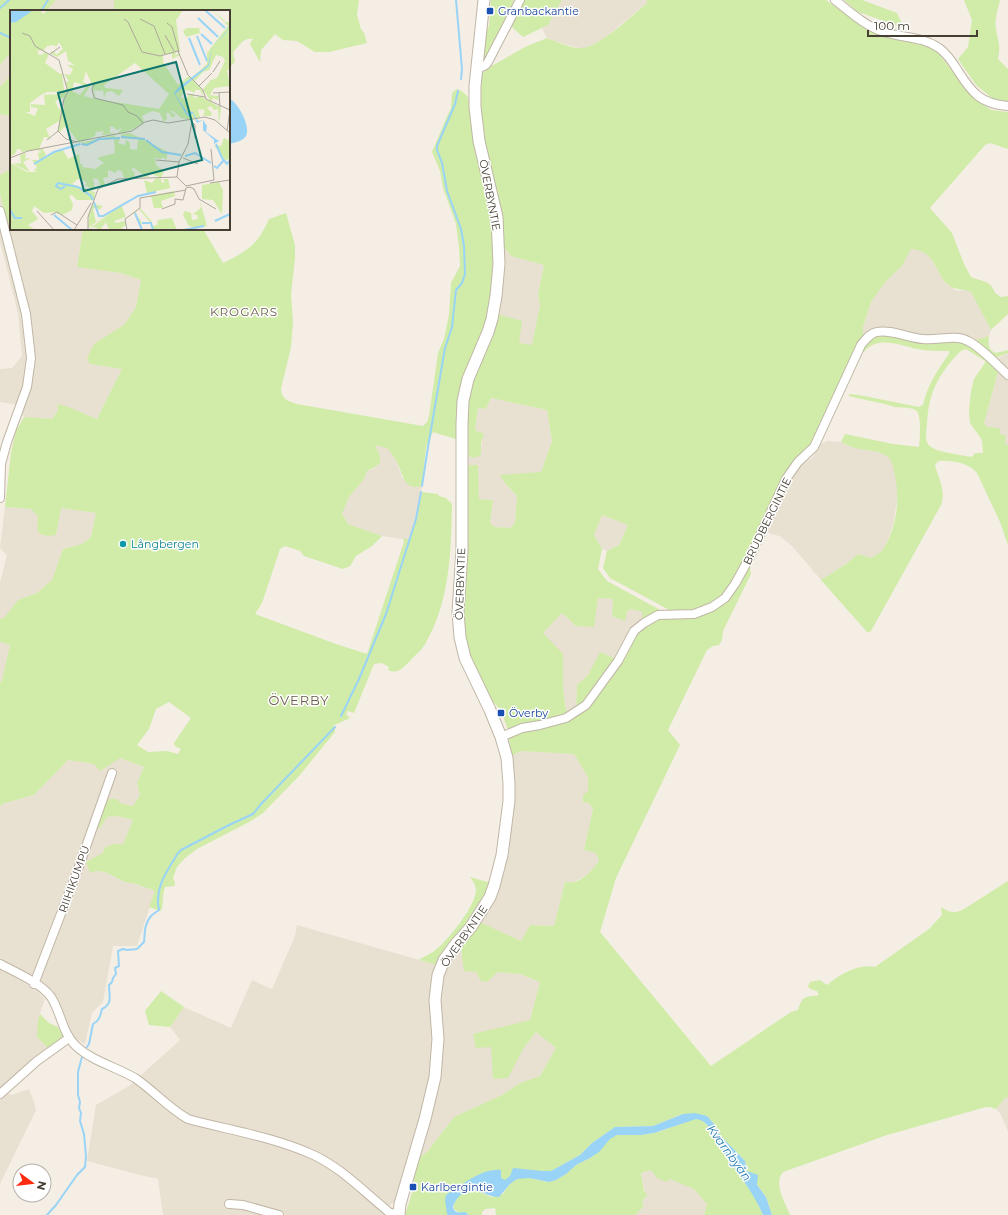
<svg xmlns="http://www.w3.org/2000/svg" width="1008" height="1215" viewBox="0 0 1008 1215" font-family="Montserrat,sans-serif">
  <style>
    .residential { fill: #e8e0d1 }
    .green { fill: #d0eca8; fill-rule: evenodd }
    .water { fill: #99d4f7 }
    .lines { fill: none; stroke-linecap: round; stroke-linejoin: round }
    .stream { stroke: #99d4f7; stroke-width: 2 }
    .minor-casing { stroke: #c0b6a5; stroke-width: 10 }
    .tertiary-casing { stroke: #c0b6a5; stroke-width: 13 }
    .minor { stroke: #fff; stroke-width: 8 }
    .tertiary { stroke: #fff; stroke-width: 11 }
    .transit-dot { fill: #1a4fb4; stroke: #fff; stroke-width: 1.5 }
    .culture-dot { fill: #0f9aa8; stroke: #fff; stroke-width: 1.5 }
    .labels { text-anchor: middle; stroke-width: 3; stroke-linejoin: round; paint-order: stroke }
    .transit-label { font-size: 11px; fill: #164399; stroke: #fff; text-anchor: start }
    .street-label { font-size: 11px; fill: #463e33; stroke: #fff }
    .culture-label { font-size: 11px; fill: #0d838f; stroke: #fff; text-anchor: start }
    .neighbourhood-label { font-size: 12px; letter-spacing: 1px; fill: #6a5c49; stroke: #fff }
    .water-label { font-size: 12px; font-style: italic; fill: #217ab3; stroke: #fff }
    .quarter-label { font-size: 13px; letter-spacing: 1px; fill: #6a5c49; stroke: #fff }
    .inset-river { fill: none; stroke: #99d4f7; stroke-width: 2 }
    .inset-road { fill: none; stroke: #aea89d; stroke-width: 1 }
    .view { fill: #0f766e; fill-opacity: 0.15; stroke: #0f766e; stroke-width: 2 }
    .inset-edge { fill: none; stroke: #463e33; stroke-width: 2 }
  </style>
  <rect width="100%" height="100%" fill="#f4eee4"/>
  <!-- residential -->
  <g class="residential">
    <polygon points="56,0 114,0 114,11 46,11"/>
    <polygon points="562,0 647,0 647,3 602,40 583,49 567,45 547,38 542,28 548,25"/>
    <polygon points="11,52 11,75 0,87 0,65"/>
    <polygon points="0,114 11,116 11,169 0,175"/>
    <polygon points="0,193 7,223 11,223 11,229 83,229 77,267 121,273 141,280 136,307 125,324 94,344 90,364 123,369 97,419 57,404 58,411 52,419 24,417 14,404 0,402 0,369 12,368 22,356 18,313 0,242"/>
    <polygon points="504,247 511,256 544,265 538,294 540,305 532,346 519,343 497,314"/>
    <polygon points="910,249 922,250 930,257 945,283 957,291 966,290 971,292 991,330 989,336 973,341 863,337 863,327 871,302 886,281 902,266"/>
    <polygon points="1008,353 1008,445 1005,445 1000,434 993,428 987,427 984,423 998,372 998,358"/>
    <polygon points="491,398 547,410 552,441 541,472 505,483 517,496 515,523 510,528 494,527 490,523 493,500 479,499 478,465 468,465 468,455 471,457 481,454 482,439 480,432 475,430 478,408 486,409"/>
    <polygon points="827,441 841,442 849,446 882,453 889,457 893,463 897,485 897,501 893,525 885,547 879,554 871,558 858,554 846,564 821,580 793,547 780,536 770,534 766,529 789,481 799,467 813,457 821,444"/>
    <polygon points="375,445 387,447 397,462 402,478 417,487 422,486 416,519 411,537 409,540 382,536 348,524 342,514 349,497 364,479 367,471 375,468 380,456"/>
    <polygon points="5,507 31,509 39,516 37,529 56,535 60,508 96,513 91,537 82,544 63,549 52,580 37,593 18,600 4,619 0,619 0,583 7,555 0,548"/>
    <polygon points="602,515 628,525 619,545 607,551 602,549 594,535"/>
    <polygon points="598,598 613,599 612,616 625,620 627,612 630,609 644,612 641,622 620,662 600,653 588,675 577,685 576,717 566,711 563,688 543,633 562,613 576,626"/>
    <polygon points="0,642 10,645 2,680 0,683"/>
    <polygon points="520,751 574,754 588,777 589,803 593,809 584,850 596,853 599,861 590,874 571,883 565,882 554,926 530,925 521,941 480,922 493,902 501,882 508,854 513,817 515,779 512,756"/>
    <polygon points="120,758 144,767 137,783 140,795 133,806 122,804 117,799 100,828 107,817 118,816 133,820 123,844 113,844 104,848 103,853 96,871 105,872 125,882 136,884 155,891 137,946 113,946 103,1002 92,1013 85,1044 74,1038 66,1023 36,980 0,960 0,807 2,804 34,795 68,760 94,764"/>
    <polygon points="297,925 437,965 433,1058 430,1084 398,1199 389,1206 387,1215 163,1215 158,1179 140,1175 87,1161 96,1105 129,1086 180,1040 170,1027 184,1007 231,1028 252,980 272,989 295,936"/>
    <polygon points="461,944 462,958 487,982 498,972 520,974 540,982 530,1020 491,1047 523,1049 536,1032 556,1048 540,1076 520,1083 502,1095 454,1117 427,1152 417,1159 439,1022 442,976 448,961"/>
    <polygon points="0,968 33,988 45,999 38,1019 49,1049 11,1078 0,1092"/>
    <polygon points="29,1089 33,1099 36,1110 0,1184 0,1099 7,1093 12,1095"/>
    <polygon points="1008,1097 1008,1131 1000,1113 996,1109 1005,1098"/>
    <polygon points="651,1170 694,1189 707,1204 704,1215 635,1215 644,1206 642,1201 646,1198 641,1173"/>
  </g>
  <!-- green -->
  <g class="green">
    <polygon points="0,0 56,0 46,11 11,11 11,52 0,65"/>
    <path d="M114,0H359L357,15L361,29L364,33L367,43L329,52H315L297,41L283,40L275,34L261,50L260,62L250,44L253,39C244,37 238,46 233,53L235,61L229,69V11H114Z"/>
    <polygon points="491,0 514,0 488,57 483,59 482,56 484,37 489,26"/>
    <polygon points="525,0 562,0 548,25 523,37 511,26"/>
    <path d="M647,0H826L857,22L889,36L928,46L939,54L974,98L991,110L1008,112V149L990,143L985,145L930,208L952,233L964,264L971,277C982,282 991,280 995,293L1001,297L1008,296V314L991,330L971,292C962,288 954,291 946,283C944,282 942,278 941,276C932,260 930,251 911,249L902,266L886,281L871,302L863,327V337L814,440L792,463L777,487L748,553L751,574L723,631L722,640L719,645L713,646L707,650L668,730L680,745L616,878L600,932L711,1066L791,1012L798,1010C803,994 805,998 819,995L817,991L810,989L808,986L810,982L820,980L827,985C839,975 858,963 875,967L929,929L942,915L941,907C951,913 954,914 964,909L1008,881V1097L1005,1098L996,1109L991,1107H986L887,1135L783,1172C773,1184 785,1202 790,1215H772L766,1197L747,1171L745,1161L719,1134L715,1125L707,1116L683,1114L653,1126L615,1127L592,1143L580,1155L551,1171L510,1176L505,1181L501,1178V1171L495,1170L489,1172L446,1195L448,1215H405L415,1184L413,1175L417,1159L427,1152L454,1117L502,1095L520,1083L540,1076L556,1048L536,1032L523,1049L508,1078L493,1079L491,1047L476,1048L473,1034L530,1020L540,982L520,974L498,972L487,982L481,981L476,972L464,971L462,958L461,944L480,922L521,941L530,925L554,926L565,882C580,885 591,872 599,861L596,853L584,850L593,809L589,803L583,802V795L588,791V777L574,754L520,751L512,756L507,727L500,709L493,702L472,664L466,642L463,607L467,572L468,465H478L479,499L493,500L490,523L495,527L510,528L515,523L517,496L505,483L500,475L541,472L552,441L547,410L491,398L486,409L478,408L475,430L484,434L481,443V454C477,458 473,459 468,455L466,417L469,392L497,314L522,321L519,343L532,345L540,305L538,294L544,265L511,256L504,247L502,213L486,148L480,114L482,74L490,67L525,47L547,38C556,41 574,50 583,48C600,46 633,15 647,3ZM602,515L628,525L619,545L607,551L603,568L610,578L673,612L644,626L636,634L620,661L600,652L588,675L577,685L576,717L566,710L563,688V654L543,633L562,613L576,626L594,627L598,598L613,599L612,616L625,621L627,612L630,609L643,612L641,622L662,611L607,581L598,569L602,549L594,535Z"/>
    <polygon points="844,0 862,0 897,13 904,28 858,12"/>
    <path d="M964,0H1000C998,9 994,20 996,29C998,42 1001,45 998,59L1008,69V101H996L976,85L958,59L968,47L972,20Z"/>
    <polygon points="11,75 11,116 0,114 0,87"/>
    <path d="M457,89L463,92L468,97L475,152L487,197L492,224L493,255L492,291L488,315L459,440L433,432L426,447L422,486C405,491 403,476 398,464C395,458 391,453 387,448L375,445L380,456V463L375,467L367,471L364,479L349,497L342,514L348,524L382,536L372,546L356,556L350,566L343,569L304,556L300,551L285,546L280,549L262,603L255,614L336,644L367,654L404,542L403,538L409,540L410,538L416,519L421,492L438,494L439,496L446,498L452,504C451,552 450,602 425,644C422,650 415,655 411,660C404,667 398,675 388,670L389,667L382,663L374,664L354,713L348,711L346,714L350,718L332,726H335V732L299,776L263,813L251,821L197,849L185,858L177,867L173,878L175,883L174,886L165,887C162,895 164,903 161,911L149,907L155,891L136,884L125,882L105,872L96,871L90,873L86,862L103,853L104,848L113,844H123L133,820L118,816L107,817L100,828L96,827L104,804L109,799H117L122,804L133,806L140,795L137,783L144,767L120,758L100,771L94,764L68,760L34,795L2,804L0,807V683L2,680L10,645L0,642V619L4,618L18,600L37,593L52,580L63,549L82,544L91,537L96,513L61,508L56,535L47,536L40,534L37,529L38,516L31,509L5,507L11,452L16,431L24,417L52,419L58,411L57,404C72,407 83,414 97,419L122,369L90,364L87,358L94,344L125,324L136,307L141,280L121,273L77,267L83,229H203L223,263C248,251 258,244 269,219L286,213L295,245V258L291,294L293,323L291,347L281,389C282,400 288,401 297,404L423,426L427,422L429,416L438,353L444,339L449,315L451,283L460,266L459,247L456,224L443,188L440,171L432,152L448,114L451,109L452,93ZM169,702L191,718L174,743L175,746L181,749L178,754L167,751L148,752L137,745L149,729L156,709Z"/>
    <polygon points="11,169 11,223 7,223 0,193 0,175"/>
    <path d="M883,335L951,340L970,344L998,372L984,423L987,427L999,428L1000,430V434L1006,436L1005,444L1008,445V545L1000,522L977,473C969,463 952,460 939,461L937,462L935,466C939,479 946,491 941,505L871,631L870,632H867L821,580L846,564L858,554L871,558C877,555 882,552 885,546C898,523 900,495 894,471C893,466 892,460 888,457C878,449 861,451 849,446C847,445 844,443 841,442L845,434L893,444L919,447C920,440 921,420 918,413C917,411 916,410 913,409C908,407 901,408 895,407C880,402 864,400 849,396V394L859,395L919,407L923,405C927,386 938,369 949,354V351C938,351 927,351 917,349C900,345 877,335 864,352H862C868,339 869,337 883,335ZM966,349L985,361V363L974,379L971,391L969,410L970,423L982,440L983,453H975L972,457C962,455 932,452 928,444C925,439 926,431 927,426C928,397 935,380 954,358C958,354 959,351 966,349Z"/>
    <path d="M989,336C988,344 988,350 996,353L1008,350V353L995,358L973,341Z"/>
    <path d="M470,877L491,883L488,890L465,924L464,929L437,965L419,960C423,957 428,955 433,952C446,943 475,907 476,891C476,885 473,881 470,877Z"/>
    <polygon points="161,991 184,1007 170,1027 149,1025 145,1011"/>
    <polygon points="40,1014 49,1023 58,1027 63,1036 49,1049 37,1037 38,1019"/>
    <path d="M696,1119L702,1120L713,1132L717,1142L724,1153L755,1197L763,1215H704L707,1204L694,1189L670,1179L666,1182L657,1178L651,1170L641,1173L644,1191L646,1193L647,1196L642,1201L644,1206L635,1215H495L496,1214L495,1208L485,1209L482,1212V1215H469L467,1213H460L454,1209C452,1198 464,1190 474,1189L491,1197L503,1194C521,1162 537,1188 556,1180C564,1176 569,1170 576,1165C583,1161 590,1159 597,1153C603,1148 608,1137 617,1135C619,1134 623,1135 626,1135C635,1135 644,1135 653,1133C668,1130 682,1122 696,1119Z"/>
  </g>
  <!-- water -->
  <g class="water">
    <path d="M229,98C238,103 251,126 246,136C243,141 234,143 229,144Z"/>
    <path d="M695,1113L707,1116L715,1125L719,1134L745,1161L747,1171L758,1175L757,1185L766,1197L772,1215H763C753,1191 737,1173 723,1151C717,1142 715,1132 707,1125C704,1121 701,1120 696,1119L654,1133L641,1135H617L610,1139L599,1152L590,1158L576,1165L566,1174L556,1180L549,1182L529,1178L517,1179L510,1184L499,1197C490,1197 483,1192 474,1190C466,1187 455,1199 453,1207C454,1213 459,1213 465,1212L469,1215H448L447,1214L445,1200L446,1195C462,1185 482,1168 501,1170V1178L505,1180L510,1176L513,1168L542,1171H551L580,1155L592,1143L615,1127L653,1126L683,1114Z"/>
  </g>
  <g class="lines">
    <!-- stream -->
    <g class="stream">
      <polyline points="456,0 462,69 461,79"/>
      <polyline points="0,8 9,0"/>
      <polyline points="41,11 48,0"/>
      <polyline points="0,33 11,38"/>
      <polyline points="422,486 428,447 445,348 452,327 456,290 462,283 465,274 464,246 461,229 447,191 442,163 437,150 437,146 455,104 458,91"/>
      <polyline points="341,716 359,679 386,614 416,519 421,492"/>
      <path d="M87,1047L89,1044L93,1024C100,1020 100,1016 102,1009C113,1004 109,995 109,985L112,982L113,978L116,974L115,968L119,966L118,951L123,949L127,950L137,949L144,942C145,933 144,924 151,916C153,914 156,912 159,910C154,888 167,871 178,853L181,850L229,825L253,814L262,803L335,727"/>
      <polyline points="47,1215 56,1205 77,1175 85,1167 86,1156 84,1134 80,1121 81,1113 79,1108 80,1102 78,1095 78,1072 82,1057"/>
    </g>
    <!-- minor casing -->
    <g class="minor-casing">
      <g id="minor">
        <path d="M835,0C849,11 864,25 881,31C900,38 922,36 939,48C948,54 953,63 958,71C972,93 981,104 1008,106"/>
        <path d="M477,67C483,67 485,67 488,62L520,0"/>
        <polyline points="0,211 26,314 31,358 27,387 7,442 1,464 0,498"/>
        <path d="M501,737L522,728L540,725L566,718L586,705L618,661L634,631L644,623L658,615L694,614L712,607L725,598L735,584L751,555L786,479L798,462L814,447L861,345C866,339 870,333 877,332C890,329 909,338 923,339C937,341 955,334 968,341C981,347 997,365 1008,375"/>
        <path d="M0,964C15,972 41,983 51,997C61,1012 62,1033 76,1046C92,1061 116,1067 135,1078C153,1090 168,1108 188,1119C228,1130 270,1136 309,1153C340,1166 364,1192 390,1213L399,1214"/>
        <polyline points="34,984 77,872 112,773"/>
        <polyline points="0,1094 37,1061 69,1038"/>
        <polyline points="229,1204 243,1205 279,1215"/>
      </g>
    </g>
    <!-- tertiary casing -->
    <g class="tertiary-casing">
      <polyline id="tertiary" points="399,1215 400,1204 425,1119 435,1077 438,1039 435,1000 438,975 444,960 455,945 471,927 490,897 494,886 502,855 509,801 509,784 507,758 501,737 490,710 465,658 460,637 458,612 462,551 462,424 463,401 468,379 488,332 492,319 496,296 499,264 497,217 479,141 475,107 475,86 484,0"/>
    </g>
    <!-- minor -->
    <use href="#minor" class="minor"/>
    <!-- tertiary -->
    <use href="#tertiary" class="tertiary"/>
  </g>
  <!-- markers -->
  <g class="transit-dot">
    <rect x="486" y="7" width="8" height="8" rx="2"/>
    <rect x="497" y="709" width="8" height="8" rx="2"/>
    <rect x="409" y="1183" width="8" height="8" rx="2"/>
  </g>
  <circle class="culture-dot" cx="123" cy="544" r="4"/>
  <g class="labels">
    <!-- transit labels -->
    <g class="transit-label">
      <text x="498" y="15">Granbackantie</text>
      <text x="509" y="717">Överby</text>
      <text x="421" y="1191">Karlbergintie</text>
    </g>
    <!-- street labels -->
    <g class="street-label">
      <text transform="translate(490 195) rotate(79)" y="4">ÖVERBYNTIE</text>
      <text transform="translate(767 521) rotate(-64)" y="4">BRUDBERGINTIE</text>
      <text transform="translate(460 584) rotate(-88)" y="4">ÖVERBYNTIE</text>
      <text transform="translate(74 879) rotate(-70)" y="4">RIIHIKUMPU</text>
      <text transform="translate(464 936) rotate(-55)" y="4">ÖVERBYNTIE</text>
    </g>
    <!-- culture labels -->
    <g class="culture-label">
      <text x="131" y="548">Långbergen</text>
    </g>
    <!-- neighbourhood labels -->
    <g class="neighbourhood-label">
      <text x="244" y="316">KROGARS</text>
    </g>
    <!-- water labels -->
    <g class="water-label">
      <text transform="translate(729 1153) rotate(54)" y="4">Kvarnbyån</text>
    </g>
    <!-- quarter labels -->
    <g class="quarter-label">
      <text x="299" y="705">ÖVERBY</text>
    </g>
  </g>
  <!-- overview -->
  <g transform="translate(10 10)">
    <rect width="220" height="220" fill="#f4eee4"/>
    <path d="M22,0H30L33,4L38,0H173L166,10L170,42L168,41L166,42L165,44L166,46L169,42L170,45L162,49V44H153V52L168,75L179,66L181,68L169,77L166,82L181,68L193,81V86L190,80H185V83L178,80L173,81L171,88L177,89L179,84H184V88L190,86L211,98L209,114L208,99L204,100L201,96L197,98L202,103L201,106H193L195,100L188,99L190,107L186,109L184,104L185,109L182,110L171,108L162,100L161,102L166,105L162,108L159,103H156L157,109L154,112L150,103L142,101L132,106L134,112L124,119L107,124L112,118L107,120L102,116L100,117V123L106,124L92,125L94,121L86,122L85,126L69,133L58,118L54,117L50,122L48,120L50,106L54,97V90L59,82L55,72L59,71L54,64L60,65L63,59L57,55H65L58,51L56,41L47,47L40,43L44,41L46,45L53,39L49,32L46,37L44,35L37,36L34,40L27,41L29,45L34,44L33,41L39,44L35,53L50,64L52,63L54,79L53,82H37L31,85L20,93V102H15L25,106L28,98L21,97V94L35,95L34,85L51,84L57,78L58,82L55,87L45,91L49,100L53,93L49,111L36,119L40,128L34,127L29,139L12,142L10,139H7L5,144L0,147V13L6,12ZM125,53L159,84L149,99L86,89L84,80L90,81V88V81L93,80L94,88L96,82L102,81L109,86L113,80L95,78L94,75ZM76,61L82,75L85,89L74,86L80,76L73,72ZM64,72L77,76L70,85L62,81ZM203,0L213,9L215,12H220V59L217,60L220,76L204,78L200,85L209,86L208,90L203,88L201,92L193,79L201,70L207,68L215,51L213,47L206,45L199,60L193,62L185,71L182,68L197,56L181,68L197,54V43L218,16ZM177,18H189L190,23L176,27L173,21ZM120,123L158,142L156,150L153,147L151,149L145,148L146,155L154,161L151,168L140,163L136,164L139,167H127L135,166L124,158L121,159L125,163L123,168H114L112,161L107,160L106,163L98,160V167L93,168L95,175L91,177L88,169L83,168L85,180L75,175L77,173L73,170L68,169L62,174L85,182L84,190H67L62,185L59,186L63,194L62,200L52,205L44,202L34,203L24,196L22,201L28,209L18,215L25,220H0V153L17,162H29L24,161L27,157L22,150H29L28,143L32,142L27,140L33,139L36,145L30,151L44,142L53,140L58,149L69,144L70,154H73L72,157L85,159L94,153L87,148L105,143L104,129L88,130L78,135L71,133L105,125V128H110L108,133L115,135L116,130L120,133V139L127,140L128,129L111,128V124ZM214,128L220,131V149L215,150L204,135L211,136ZM16,143L15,149L19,148L21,151L19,149L13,152L20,162L3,154L11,153L10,145ZM146,168L151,169L152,173L155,172L153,169H158L160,178L138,183L111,194L116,207L104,211L106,213L115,211L116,215L111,218L117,220H99L96,212L90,220L84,217L78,220L107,198L78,218L79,205L83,194L93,196L89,200L86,197L83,199L86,212L113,193L137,183L134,170L142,173ZM209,172L213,180L212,204L203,190L192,189V175ZM164,181L165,186L151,191L153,198H144L141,186ZM190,191L197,216L170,220L183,217L179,216L173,205L175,201L181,203L182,210L188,209L187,205L183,204L191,198ZM130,198L142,212V216L147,215L148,210L162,208L167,220H143L140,213H132L140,212L129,199L125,203L131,211L132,220L125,203L120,205Z" fill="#d0eca8" fill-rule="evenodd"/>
    <path d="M0,0H22V1L6,12L0,13ZM220,13L217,22L202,37L199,56L165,84L177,102L178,105L179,101L183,102L188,111L193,110L197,116L196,122L209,131L204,134V130L193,120V110L187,113L183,103L179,107L176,104L164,83L169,77L198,55L202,37L217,21Z" fill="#99d4f7"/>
    <path class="inset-river" d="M195,0L215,18M188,8L208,27M191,24L202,34M187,26L197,51M179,28L190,55M111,127L135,129M136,130L152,142L171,145M71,134L77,135L89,129L110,128M206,134L212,148L217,154L220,150M175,146L185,143L201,153M24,154L44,142L70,134M204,156L207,158L214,150M55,176L51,179L46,176L48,173L68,177L81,186L83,190M84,192L89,206H93L128,186L146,182M0,200L5,208H12M125,203L132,220M44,205L62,220M205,211L220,204M132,213H141L143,220M174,220L194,216"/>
    <path class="inset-road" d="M114,9L118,12L132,42L150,46L168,41L178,65L193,80L196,89L220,100M130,9L144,16L155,44M157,13L162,17L169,42M12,23L20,26L25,36L49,50L58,82L54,89L48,121L56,129L67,132M155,25L164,41M40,44L50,37M203,62L210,51M85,72L82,79L84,88L113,95L118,102L127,106L133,113M189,76L202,63M203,83L220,82M209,83L210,97M177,84L195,87M182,112L185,115V128M217,121L220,100M37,130L48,121M0,148L18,141L122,121L135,112L143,110L158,113L195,107L205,110L220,123M173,148L188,154M146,150L169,152M167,167L176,176L204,170L201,139M200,173L220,170M152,199L165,194V189L173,190L176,178L180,177L184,179L189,189L206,199M27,201L44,220M41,205L47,202L67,215M64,220L81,193M78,220V207L88,179L108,169L167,167L169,152L178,134L182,111M117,220L115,209L130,198V188L176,180"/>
    <path class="view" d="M166,52L192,150L74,181L48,83Z"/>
    <rect width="220" height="220" class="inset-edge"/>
  </g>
  <!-- north arrow -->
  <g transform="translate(32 1183) rotate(105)"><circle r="19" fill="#ffffff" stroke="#b5b2ad"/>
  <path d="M0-3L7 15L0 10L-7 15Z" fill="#ff2b0f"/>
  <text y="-6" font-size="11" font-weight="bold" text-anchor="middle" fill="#463e33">N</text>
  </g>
  <!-- scale -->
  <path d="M868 30v6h109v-6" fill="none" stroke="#463e33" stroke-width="2"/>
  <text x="874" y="30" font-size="12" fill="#463e33" stroke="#ffffff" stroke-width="3" paint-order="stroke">100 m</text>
</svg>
